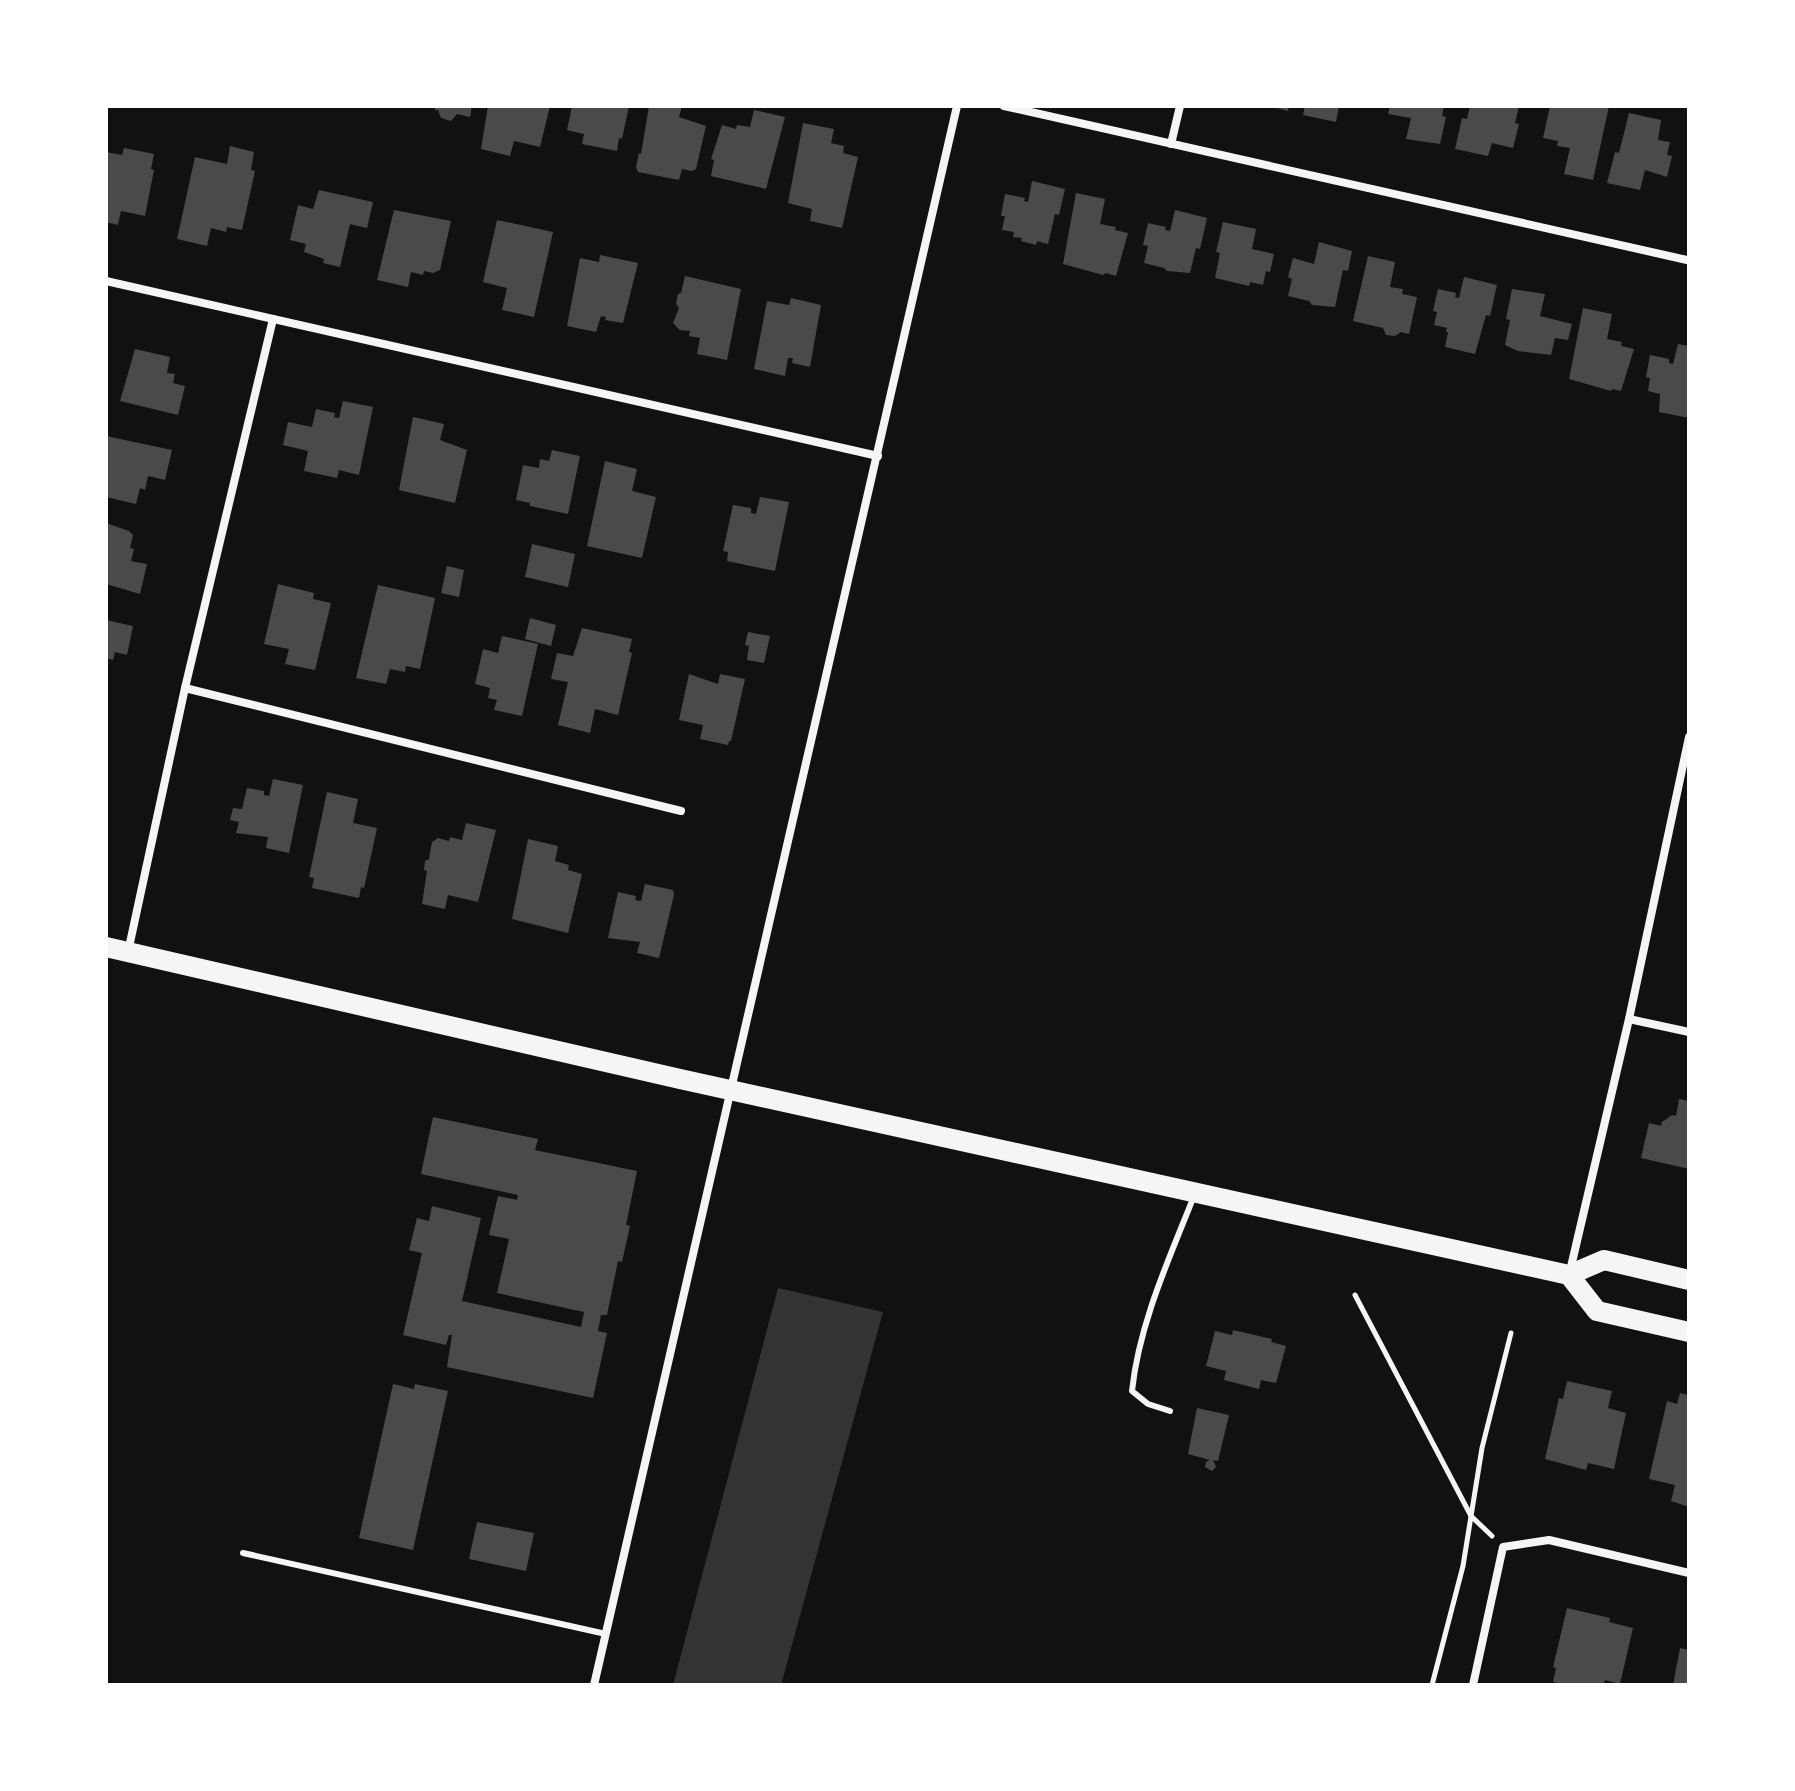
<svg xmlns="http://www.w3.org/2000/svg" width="1795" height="1791" viewBox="0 0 1795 1791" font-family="'Titillium Web',sans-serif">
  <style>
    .water { fill: #333 }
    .building { fill: #4a4a4a }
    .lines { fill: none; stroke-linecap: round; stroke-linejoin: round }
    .path { stroke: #f5f5f5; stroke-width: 5 }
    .service { stroke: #f5f5f5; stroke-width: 6 }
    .minor { stroke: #f5f5f5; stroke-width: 8 }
    .primary { stroke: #f5f5f5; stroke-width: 20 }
  </style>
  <rect width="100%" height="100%" fill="#111"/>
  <!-- water -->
  <polygon class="water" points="778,1288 883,1312 781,1685 673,1685"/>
  <!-- building -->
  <g class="building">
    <polygon points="435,106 472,106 470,117 457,114 451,121 441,118 438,110 435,110"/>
    <polygon points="488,106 550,106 540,147 514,141 510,156 481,149"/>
    <polygon points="572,106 629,106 622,139 619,138 617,151 582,144 584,134 567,130"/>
    <polygon points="649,106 682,106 679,117 706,126 696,169 692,171 682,169 679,180 638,172 636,167 639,153 641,154"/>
    <polygon points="1269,106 1289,106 1288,111"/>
    <polygon points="1305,106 1339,106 1336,122 1303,115"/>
    <polygon points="1390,106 1444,106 1442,116 1446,117 1440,144 1406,139 1411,118 1388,114"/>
    <polygon points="1470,106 1519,106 1515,123 1519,124 1513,148 1492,143 1488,156 1455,149 1462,118 1467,119"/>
    <polygon points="1550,106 1609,106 1593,180 1564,174 1570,148 1557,146 1558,141 1543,138"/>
    <polygon points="754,110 785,117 766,189 711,176 714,160 711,159 722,125 736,129 737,125 750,127"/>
    <polygon points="1629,113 1661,120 1658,140 1670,142 1667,155 1672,156 1667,177 1645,170 1640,190 1607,183 1615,152 1619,153"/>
    <polygon points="803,123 834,129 831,143 844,146 843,153 858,157 842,228 810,221 812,209 788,203"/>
    <polygon points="230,146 254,152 251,170 255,171 242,230 227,227 226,232 211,228 207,246 177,239 195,157 227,164"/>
    <polygon points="124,148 154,154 151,169 154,170 145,216 121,211 118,225 106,222 106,152 122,155"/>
    <polygon points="1032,181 1065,189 1059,215 1055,214 1048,244 1037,241 1036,245 1021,241 1022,238 1013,237 1014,232 1002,230 1005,216 1001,216 1005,194 1025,198 1024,201 1028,202"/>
    <polygon points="319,190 373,202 367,228 350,224 340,267 323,263 324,259 304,252 306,244 290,240 298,205 313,209"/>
    <polygon points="1076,193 1105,199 1100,224 1116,227 1115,230 1128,233 1116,276 1106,273 1103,275 1063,264"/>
    <polygon points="394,210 451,221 440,270 433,273 424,271 423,275 411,272 408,287 377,280"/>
    <polygon points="1175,210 1207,218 1200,249 1196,248 1190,273 1167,271 1164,268 1144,263 1148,246 1143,245 1148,223 1166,227 1165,230 1170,231"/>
    <polygon points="497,220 553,232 534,317 502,310 507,288 483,282"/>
    <polygon points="1223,222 1256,229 1252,249 1274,254 1270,272 1266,271 1263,285 1250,282 1249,286 1215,278 1220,253 1216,252"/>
    <polygon points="1319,242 1352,251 1348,271 1343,270 1335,307 1312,305 1309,301 1288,296 1292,279 1288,277 1293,258 1314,264"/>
    <polygon points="600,255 638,263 623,323 605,320 606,317 601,316 596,332 567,326 580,258 599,262"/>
    <polygon points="1368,256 1395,262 1390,287 1403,289 1402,294 1417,297 1409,334 1401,332 1395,336 1386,335 1383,328 1353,321"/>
    <polygon points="685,276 741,289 727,360 697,354 700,338 689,336 690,331 680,330 673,323 679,308 676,304 678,294 681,293"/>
    <polygon points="1464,277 1497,285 1490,316 1486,315 1475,354 1445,347 1448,332 1446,332 1447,328 1434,325 1437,312 1433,311 1438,289 1456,293 1455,297 1459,298"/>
    <polygon points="1512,289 1545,294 1540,316 1572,324 1568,340 1555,338 1551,355 1518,351 1505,345 1510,320 1506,319"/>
    <polygon points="791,298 821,305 810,367 792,363 793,358 788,358 785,376 754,369 767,301 789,305"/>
    <polygon points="1583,308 1612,314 1607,339 1622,342 1621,346 1634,349 1621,391 1612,389 1611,391 1569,379"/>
    <polygon points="1678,344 1689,346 1689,418 1659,412 1660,394 1648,391 1650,378 1646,377 1650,355 1669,359 1669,363 1673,364"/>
    <polygon points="135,349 170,357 167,373 175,374 173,383 185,386 178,415 120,401"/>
    <polygon points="343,401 373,407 359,475 339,470 337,478 304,471 308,451 283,445 288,422 312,427 316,409 335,413 334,417 339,418"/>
    <polygon points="413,417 444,424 440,440 467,450 455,503 399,490"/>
    <polygon points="106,436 172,450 165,480 148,476 145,490 140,488 136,504 106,497"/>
    <polygon points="552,450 580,456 568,514 530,506 530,503 516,500 523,465 539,468 540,459 549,461"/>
    <polygon points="605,461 637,469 632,491 656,497 642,558 587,546"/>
    <polygon points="760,497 789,502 775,571 727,561 728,552 723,551 733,505 751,508 751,513 756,514"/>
    <polygon points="106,523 129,531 133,535 130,548 134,549 131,561 147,564 140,594 106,584"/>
    <polygon points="532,544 575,554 568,587 525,577"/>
    <polygon points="447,566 464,570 459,597 441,593"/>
    <polygon points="278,584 314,593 313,599 331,603 315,670 285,664 289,649 264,644"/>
    <polygon points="378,585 435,598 420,669 406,666 405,672 390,669 386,684 356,678"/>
    <polygon points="530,618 556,625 551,646 525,639"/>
    <polygon points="106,620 133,626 127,655 115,652 113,660 106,658"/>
    <polygon points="582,628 632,639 629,652 632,653 618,715 595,709 590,733 558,725 568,682 551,679 557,653 573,656"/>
    <polygon points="748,632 770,636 764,663 747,660 749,646 745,645"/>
    <polygon points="502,636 538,644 522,716 494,710 497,700 488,698 490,688 475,684 483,649 498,653"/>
    <polygon points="689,674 718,684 720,674 745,679 731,741 729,741 728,745 700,739 703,725 679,720"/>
    <polygon points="273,779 303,785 289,853 266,848 268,837 236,833 239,822 230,820 233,808 242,809 247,788 264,791 264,795 269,796"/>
    <polygon points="327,792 358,799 353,823 377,828 364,888 361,887 359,898 312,888 314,878 309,877"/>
    <polygon points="466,823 496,830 478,902 448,895 445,909 422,904 427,871 424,870 425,861 429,859 432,842 438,838 449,841 450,837 462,840"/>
    <polygon points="528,839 558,846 555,861 569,865 568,870 582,874 568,933 512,919"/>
    <polygon points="645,884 673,890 674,895 659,958 637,953 640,942 608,938 618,892 636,896 635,900 641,901"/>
    <polygon points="1679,1099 1689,1101 1689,1169 1641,1158 1649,1123 1661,1126 1662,1122 1672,1115 1676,1116"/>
    <polygon points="433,1117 538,1139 535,1150 637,1171 626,1225 630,1226 622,1262 618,1261 607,1315 601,1315 598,1331 607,1333 593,1398 447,1367 452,1335 449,1335 446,1345 403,1335 422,1253 409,1250 417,1218 429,1221 432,1206 481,1218 462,1301 581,1327 584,1312 497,1293 509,1239 489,1235 498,1196 517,1200 518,1195 421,1174"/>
    <polygon points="1233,1330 1272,1339 1271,1342 1286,1346 1276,1383 1261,1380 1259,1389 1224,1380 1226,1371 1206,1366 1215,1331 1232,1335"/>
    <polygon points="1567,1381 1612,1391 1608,1408 1626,1413 1614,1469 1588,1463 1586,1470 1545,1459 1559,1398 1563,1399"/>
    <polygon points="393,1384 414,1389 415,1384 448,1391 413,1550 359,1538"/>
    <polygon points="1680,1393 1689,1395 1689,1507 1671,1501 1675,1485 1649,1479 1667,1401 1677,1404"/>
    <polygon points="1197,1408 1229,1415 1218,1461 1213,1460 1216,1467 1212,1471 1205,1467 1206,1462 1210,1460 1188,1454"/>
    <polygon points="477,1522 534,1533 526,1571 469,1559"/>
    <polygon points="1567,1608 1610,1618 1609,1622 1633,1628 1620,1684 1605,1680 1603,1685 1567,1685 1553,1682 1556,1668 1553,1667"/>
    <polygon points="1680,1648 1689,1650 1689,1685 1673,1685"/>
  </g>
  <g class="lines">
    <!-- path -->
    <g class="path">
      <polyline points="1355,1295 1471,1516 1492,1536"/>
      <polyline points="1432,1685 1463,1566 1482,1448 1511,1333"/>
    </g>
    <!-- service -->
    <g class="service">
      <path d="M1170,1411L1148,1404L1132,1391C1139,1324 1169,1259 1194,1196"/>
      <polyline points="243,1553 606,1634"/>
    </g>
    <!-- minor -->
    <g class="minor">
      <polyline points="1004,106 1687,260"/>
      <polyline points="1171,144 1180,106"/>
      <polyline points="106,281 878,456"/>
      <polyline points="185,688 681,811"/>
      <polyline points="128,952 185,688 273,319"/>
      <polyline points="1629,1019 1689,1032"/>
      <polyline points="1570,1271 1629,1019 1689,737"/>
      <polyline points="594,1685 957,106"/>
      <polyline points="1473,1685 1503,1547 1549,1540 1689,1573"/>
    </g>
    <!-- primary -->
    <g class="primary">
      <polyline points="106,947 680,1079 1569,1275 1604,1260 1689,1280"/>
      <polyline points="1569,1275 1597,1311 1689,1332"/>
    </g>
  </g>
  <!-- border -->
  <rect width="1795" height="1791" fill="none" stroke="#ffffff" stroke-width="216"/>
</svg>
